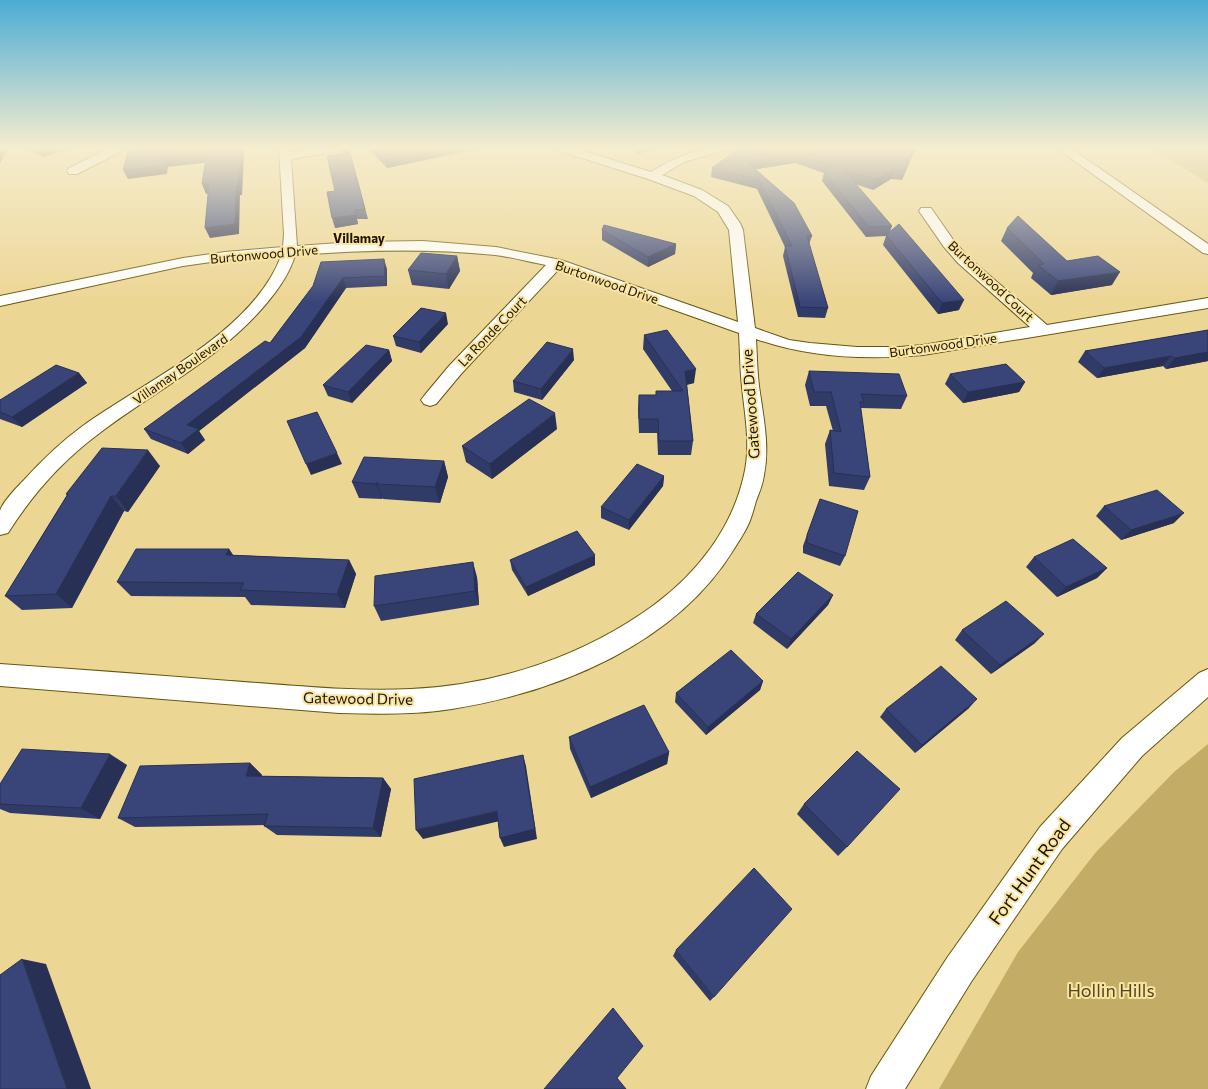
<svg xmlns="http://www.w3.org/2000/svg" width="1208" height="1089" viewBox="0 0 1208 1089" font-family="Commissioner,sans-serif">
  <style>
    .green { fill: #c3ad66 }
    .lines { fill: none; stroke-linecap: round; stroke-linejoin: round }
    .street-casing { stroke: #69560d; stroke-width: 2 }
    .secondary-casing { stroke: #69560d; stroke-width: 2 }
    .street { fill: #fff; fill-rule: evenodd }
    .secondary { fill: #fff; fill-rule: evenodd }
    .wall { fill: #313b68 }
    .shaded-wall { fill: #283055 }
    .building { fill: #394579; stroke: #283055 }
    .labels { text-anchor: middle; stroke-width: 4; stroke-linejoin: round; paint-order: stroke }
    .far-neighbourhood-label { font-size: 13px; font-weight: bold; fill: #1c1400; stroke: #f9e4a0 }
    .far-street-label { font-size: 13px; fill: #1c1400; stroke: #f9e4a0 }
    .street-label { font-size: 15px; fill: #1c1400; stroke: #f9e4a0 }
    .near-street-label { font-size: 18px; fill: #1c1400; stroke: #f9e4a0 }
    .near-park-label { font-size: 18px; fill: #524721; stroke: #f9e4a0 }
  </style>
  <rect width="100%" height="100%" fill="#ecd694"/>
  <!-- green -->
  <g class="green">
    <polygon points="1153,149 1208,149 1208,183"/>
    <polygon points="1208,744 1208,1089 939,1089 1018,952 1096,852 1174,772"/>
  </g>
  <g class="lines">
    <!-- street casing -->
    <g class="street-casing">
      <g id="street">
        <polygon points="108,149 124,149 122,151 77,174 69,174 67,171 69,168"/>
        <path d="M279,149H291V152L308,149H338L332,152L291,159L297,246L353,242L423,241L496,247L561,260L738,322L729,230L718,212L694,196L648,179L560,151L558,149H577L651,172C676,157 693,149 723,149L721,151L684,162L662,175L702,190L728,206L740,223L743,230L755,328L789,340L810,343L857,347H900L923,345L1030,327L958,263L944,247L919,211L921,208H931L954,241L968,257L1047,325L1208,298V308L923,355C867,360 809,358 756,339C757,355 757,370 759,386C763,415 770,446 764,475C763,484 759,493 756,501C754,508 752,516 749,523C745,532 739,541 734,549C676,644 558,692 452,709C415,715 377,714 339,713L0,686V664C77,669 153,675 230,681C290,685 351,692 411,689C498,685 584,656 654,605C697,573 732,529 744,475C751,446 745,416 742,387C740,369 740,351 739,333L559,269L461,374L436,404L430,406L424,404L421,400L424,396L449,366L546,265C529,262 512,257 495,255C428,248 362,250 295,255C290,273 278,290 266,304C219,360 154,391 97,435C61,462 32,495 8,533L0,535C0,528 0,518 0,511C2,503 18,486 24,480C42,460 62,441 84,425C147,380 253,332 281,256L225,260L183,266L0,306V296L183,258L225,252L283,247L284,234Z"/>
        <polygon points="1058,149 1072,149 1208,244 1208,254 1203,253"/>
      </g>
    </g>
    <!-- secondary casing -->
    <g class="secondary-casing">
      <polygon id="secondary" points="1208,669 1208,697 1142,756 1062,849 971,982 905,1089 866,1089 871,1076 947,958 1040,827 1122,738 1199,673"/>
    </g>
    <!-- street -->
    <use href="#street" class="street"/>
    <!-- secondary -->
    <use href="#secondary" class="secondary"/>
  </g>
  <!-- wall -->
  <g class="wall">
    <polygon points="28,149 68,149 44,157"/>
    <polygon points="339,149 349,149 368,219 357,219 358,224 335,228 344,154"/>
    <polygon points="369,149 477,149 387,168"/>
    <polygon points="633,149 654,149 638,154"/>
    <polygon points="738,149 915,149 902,180 891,179 873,190 855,184 892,226 890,232 959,310 938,314 883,245 886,236 866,237 822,181 824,173 795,163 756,169 812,236 809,244 828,308 825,318 798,317 783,256 785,247 757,189 711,177 712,168"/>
    <polygon points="1007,228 1067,261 1112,285 1051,295 1031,278 1033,273 1001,241"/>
    <polygon points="602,230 676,244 675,254 648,267 602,240"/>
    <polygon points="457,256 460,271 449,289 412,285 408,270"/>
    <polygon points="321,262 387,269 387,286 346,288 305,348 199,431 205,440 188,454 151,439 144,429 270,343 313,286"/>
    <polygon points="448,324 421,353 396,346 393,336"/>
    <polygon points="1208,330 1208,361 1166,369 1163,366 1097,378 1078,362 1085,351"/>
    <polygon points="644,335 694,383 687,385 693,441 691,455 658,455 657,433 639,433 638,409 639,395 656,395 656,391 672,391 643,349"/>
    <polygon points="389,350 392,361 352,403 328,396 323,385"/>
    <polygon points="574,360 542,400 514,392 513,381"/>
    <polygon points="809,371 907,396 901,409 861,408 861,410 870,477 864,490 829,486 825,444 830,430 833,431 826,406 810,406 805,385"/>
    <polygon points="79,373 87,383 22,427 0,419 0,400"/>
    <polygon points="950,374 1025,382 1019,392 963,403 945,384"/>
    <polygon points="557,429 492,479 466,462 462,446"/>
    <polygon points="444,461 448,477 440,503 383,499 382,498 382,499 359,498 352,482"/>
    <polygon points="160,466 128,512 124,511 72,608 22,610 5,596 67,495 66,494"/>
    <polygon points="664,476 663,486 629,530 601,518 601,507"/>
    <polygon points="820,499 845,556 840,566 803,553 803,546"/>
    <polygon points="1104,506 1174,523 1121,540 1096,516"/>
    <polygon points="229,549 233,555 349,560 356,574 345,608 251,605 245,597 131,596 117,582"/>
    <polygon points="1034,557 1107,568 1097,578 1057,597 1026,567"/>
    <polygon points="510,560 595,565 528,596 512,570"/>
    <polygon points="477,577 479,605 381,621 374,606"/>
    <polygon points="833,595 828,605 787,649 753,623 756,614"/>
    <polygon points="962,630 1035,643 991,674 955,640"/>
    <polygon points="763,681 760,690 706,735 675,702 676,693"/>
    <polygon points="969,708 915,753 880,717 886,709"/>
    <polygon points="569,737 669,752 667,764 591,798 570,749"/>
    <polygon points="250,763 262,775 261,776 383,778 391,789 381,837 277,835 264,826 265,825 135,827 118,818"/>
    <polygon points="127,765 100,819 10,813 0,809 0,784"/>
    <polygon points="804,804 847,847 838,856 797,814"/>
    <polygon points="676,950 714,997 710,1001 673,956"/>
  </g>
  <!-- shaded-wall -->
  <g class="shaded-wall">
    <polygon points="0,149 7,149 0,163"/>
    <polygon points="39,149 68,149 44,157"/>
    <polygon points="241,149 244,149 244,156 242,195 240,195 239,234 210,238 205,228 236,186"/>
    <polygon points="433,149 477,149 387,168 385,159"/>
    <polygon points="638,149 654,149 638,154"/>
    <polygon points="914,149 915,149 902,180 905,170"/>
    <polygon points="207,152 211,162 168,167 167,174 128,179 123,170 164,158"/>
    <polygon points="796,154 795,163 745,171 747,162"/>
    <polygon points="894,169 891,179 873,190 876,180"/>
    <polygon points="209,183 213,193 206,194 202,184"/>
    <polygon points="355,210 358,224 335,228 332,218"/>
    <polygon points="676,244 675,254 648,267 648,257"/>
    <polygon points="457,256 460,271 449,289 446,274"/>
    <polygon points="384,259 387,269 387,286 385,276"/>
    <polygon points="1120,272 1112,285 1051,295 1058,281"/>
    <polygon points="343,278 346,288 305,348 199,431 205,440 188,454 181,443 187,425"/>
    <polygon points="964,300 959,310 938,314 942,303"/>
    <polygon points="446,313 448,324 421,353 419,342"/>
    <polygon points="573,349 574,360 542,400 541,389"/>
    <polygon points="389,350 392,361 352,403 348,392"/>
    <polygon points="1208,352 1208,361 1166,369 1175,358"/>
    <polygon points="1171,356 1163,366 1097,378 1104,368"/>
    <polygon points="696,369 694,383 684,385 685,371"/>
    <polygon points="79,373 87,383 22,427 12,417"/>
    <polygon points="1025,382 1019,392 963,403 968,392"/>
    <polygon points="555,413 557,429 492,479 490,464"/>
    <polygon points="148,450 160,466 128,512 116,496"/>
    <polygon points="337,453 342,464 311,475 306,464"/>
    <polygon points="444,461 448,477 440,503 435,487"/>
    <polygon points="664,476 663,486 629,530 629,520"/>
    <polygon points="377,482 377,484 382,498 382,499 376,484"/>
    <polygon points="111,496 124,511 72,608 56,594"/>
    <polygon points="1184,513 1174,523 1121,540 1131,530"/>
    <polygon points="229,549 239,564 226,555"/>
    <polygon points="595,555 595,565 528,596 526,587"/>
    <polygon points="349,560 356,574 345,608 337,594"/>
    <polygon points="473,562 477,577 479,605 475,591"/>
    <polygon points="1107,568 1097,578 1057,597 1066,587"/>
    <polygon points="833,595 828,605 787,649 791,639"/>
    <polygon points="1044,634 1035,643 991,674 1000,665"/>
    <polygon points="763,681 760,690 706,735 708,727"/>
    <polygon points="977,699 969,708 915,753 922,745"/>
    <polygon points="669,752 667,764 591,798 590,787"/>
    <polygon points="110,754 127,765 100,819 81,808"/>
    <polygon points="523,755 526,766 537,839 504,847 500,838"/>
    <polygon points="250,763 262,775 258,787 246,776"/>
    <polygon points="383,778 391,789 381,837 373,828"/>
    <polygon points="497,811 500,821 423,839 416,830"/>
    <polygon points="22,959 46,964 91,1089 67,1089"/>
  </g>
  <!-- building -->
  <g class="building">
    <polygon points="129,149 241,149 238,186 236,186 235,224 205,228 209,183 202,184 207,152 164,158 163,165 123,170"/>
    <polygon points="346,149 349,149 365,209 355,210 356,215 332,218 327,192 335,191 327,156 350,153"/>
    <polygon points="376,149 433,149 385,159"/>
    <polygon points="738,149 914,149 905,170 894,169 876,180 843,169 892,226 869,227 824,172 832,165 796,154 747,162 794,203 812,236 807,236 828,308 800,307 785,246 792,246 759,180 712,168"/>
    <polygon points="1018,216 1067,261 1098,256 1120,272 1058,281 1038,265 1044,264 1007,228"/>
    <polygon points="899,224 964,300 942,303 886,235"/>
    <polygon points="604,225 676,244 648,257 602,230"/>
    <polygon points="421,253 457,256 446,274 408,270"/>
    <polygon points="384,259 385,276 343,278 301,337 187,425 199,429 181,443 144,429 265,341 270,343 313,286 321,262"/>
    <polygon points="421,308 446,313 419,342 393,336"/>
    <polygon points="667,330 696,369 685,371 693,441 659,441 658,419 639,419 639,395 656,395 656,391 683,391 644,335"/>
    <polygon points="1208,330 1208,352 1175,358 1171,356 1104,368 1085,351"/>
    <polygon points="547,342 573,349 541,389 513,381"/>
    <polygon points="366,345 389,350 348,392 323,385"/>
    <polygon points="1006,364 1025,382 968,392 950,374"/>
    <polygon points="56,365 79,373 12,417 0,412 0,400"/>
    <polygon points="809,371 899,374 907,396 861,394 864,402 860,402 870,477 834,473 830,430 841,432 831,392 814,392"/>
    <polygon points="529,399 555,413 490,464 462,446"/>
    <polygon points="317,412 337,453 306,464 287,421"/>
    <polygon points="102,448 148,450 116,496 111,496 56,594 5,596 68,494 66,494"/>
    <polygon points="364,457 444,461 435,487 377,484 377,482 376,484 352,482"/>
    <polygon points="637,464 664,476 629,520 601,507"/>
    <polygon points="1157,490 1184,513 1131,530 1104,506"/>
    <polygon points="820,499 858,511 845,556 807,543 807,535"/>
    <polygon points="577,531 595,555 526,587 510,560"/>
    <polygon points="1073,539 1107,568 1066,587 1034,557"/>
    <polygon points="136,549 229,549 226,555 349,560 337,594 240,590 244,583 117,582"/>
    <polygon points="473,562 475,591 374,606 375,576"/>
    <polygon points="798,572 833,595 791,639 756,614"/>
    <polygon points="1006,601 1044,634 1000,665 962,630"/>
    <polygon points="731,650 763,681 708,727 676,693"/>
    <polygon points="941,666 977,699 922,745 886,709"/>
    <polygon points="644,705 669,752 590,787 569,737"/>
    <polygon points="22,749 110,754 81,808 0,804 0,784"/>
    <polygon points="857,751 900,789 847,847 804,804"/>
    <polygon points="523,755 535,829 500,838 497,811 416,830 414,779"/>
    <polygon points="250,763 246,776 383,778 373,828 264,826 268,814 118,818 140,766"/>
    <polygon points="754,868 792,909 714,997 676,950"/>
    <polygon points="22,959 67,1089 0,1089 0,975"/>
    <polygon points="613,1008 643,1046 617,1078 626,1089 544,1089"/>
  </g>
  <!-- sky -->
  <linearGradient id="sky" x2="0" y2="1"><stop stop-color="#4bacd5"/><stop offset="0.49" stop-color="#f6edcf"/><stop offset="1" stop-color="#f6edcf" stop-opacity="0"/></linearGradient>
  <rect width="1208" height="302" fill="url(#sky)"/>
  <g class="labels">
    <!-- far-neighbourhood labels -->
    <g class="far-neighbourhood-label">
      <text x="359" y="243">Villamay</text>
    </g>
    <!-- far-street labels -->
    <g class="far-street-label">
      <text transform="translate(264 254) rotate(-5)" y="5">Burtonwood Drive</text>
      <text transform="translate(991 281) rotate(43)" y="5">Burtonwood Court</text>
      <text transform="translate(607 282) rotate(19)" y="5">Burtonwood Drive</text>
      <text transform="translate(492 331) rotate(-46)" y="5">La Ronde Court</text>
      <text transform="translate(943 345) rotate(-8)" y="5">Burtonwood Drive</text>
      <text transform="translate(180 369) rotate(-35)" y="5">Villamay Boulevard</text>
    </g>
    <!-- street labels -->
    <g class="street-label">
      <text transform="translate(751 404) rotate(-94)" y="5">Gatewood Drive</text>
      <text transform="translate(358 699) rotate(1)" y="5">Gatewood Drive</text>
    </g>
    <!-- near-street labels -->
    <g class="near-street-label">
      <text transform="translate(1030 872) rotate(-54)" y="6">Fort Hunt Road</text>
    </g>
    <!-- near-park labels -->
    <g class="near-park-label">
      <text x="1111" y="997">Hollin Hills</text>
    </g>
  </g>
</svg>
